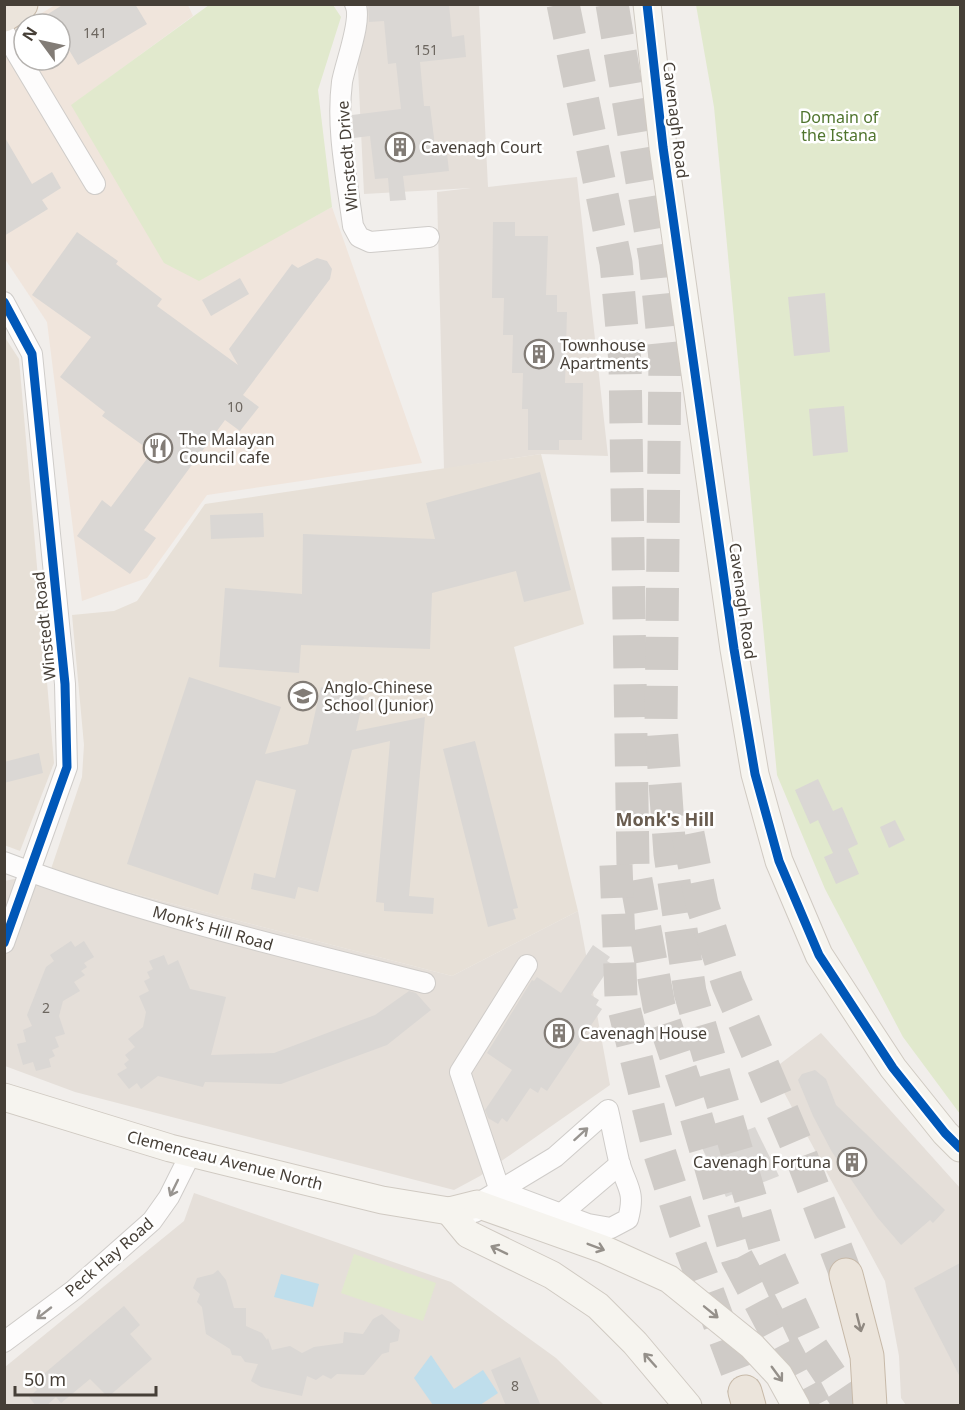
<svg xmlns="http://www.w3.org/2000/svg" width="965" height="1410" viewBox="0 0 965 1410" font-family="'Noto Sans',sans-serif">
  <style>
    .residential { fill: #e5dfd9 }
    .commercial { fill: #f0e5dc }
    .education { fill: #e7e0d7 }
    .green { fill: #e1e9cd }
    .water { fill: #bfdeec }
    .building { fill: #dad7d4 }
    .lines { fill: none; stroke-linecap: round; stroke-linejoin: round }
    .highway-tunnel { stroke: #cfcbc7; stroke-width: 33; stroke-dasharray: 33 16; stroke-linecap: butt }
    .street-casing { stroke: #cfccc9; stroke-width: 22 }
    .secondary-casing { stroke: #d0cac2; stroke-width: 29 }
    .highway-casing { stroke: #c7b9a8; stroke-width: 35 }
    .street { stroke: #fdfcfc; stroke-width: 20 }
    .secondary { stroke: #f6f4ef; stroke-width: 27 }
    .highway { stroke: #ebe4db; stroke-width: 33 }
    .cycleway-casing { stroke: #fff; stroke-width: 13 }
    .cycleway { stroke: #0057b8; stroke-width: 9 }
    .oneway { stroke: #989490 }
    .oneway2 { stroke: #95908a }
    .oneway3 { stroke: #908981 }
    .labels { text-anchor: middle; stroke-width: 5; stroke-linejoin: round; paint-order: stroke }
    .number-label { font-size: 14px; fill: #6c665f }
    .park-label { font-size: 16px; fill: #50752e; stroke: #fff }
    .street-label { font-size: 16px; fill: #463f37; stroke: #fff }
    .poi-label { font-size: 16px; fill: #463f37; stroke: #fff; text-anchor: start }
    .neighbourhood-label { font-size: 18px; font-weight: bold; fill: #695c4f; stroke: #fff }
  </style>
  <rect width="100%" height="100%" fill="#f1eeeb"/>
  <!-- residential -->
  <g class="residential">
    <polygon points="355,5 479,5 488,187 577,177 608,456 541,454 444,469 437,192 471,188 364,194"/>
    <polygon points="50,872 452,976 578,911 610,1085 480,1176 454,1190 75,1092 5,1066 4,881"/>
    <polygon points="821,1033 960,1188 960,1405 906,1405 901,1398 899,1356 885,1281 772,1070"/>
    <polygon points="194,1193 451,1282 556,1358 604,1405 5,1406 5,1367 184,1221"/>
  </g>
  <!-- commercial -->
  <polygon class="commercial" points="55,5 188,5 193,16 72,105 198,280 332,207 422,463 207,495 147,578 82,601 47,322 5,259 5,36 24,24 24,60 60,60 60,24 24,24"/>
  <!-- education -->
  <g class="education">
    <polygon points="4,336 19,359 54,763 20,851 4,845"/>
    <polygon points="541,454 584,624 514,647 578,911 452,976 50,872 82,777 84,745 72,615 114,611 137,601 205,504"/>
  </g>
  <!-- green -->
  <g class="green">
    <polygon points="209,5 333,5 341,17 318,90 332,207 199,281 164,263 71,105"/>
    <polygon points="696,5 960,5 960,1114 903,1037 825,889 777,775 714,107"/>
    <polygon points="354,1254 436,1283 423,1321 341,1293"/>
  </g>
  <!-- water -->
  <g class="water">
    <polygon points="281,1274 319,1284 313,1307 274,1297"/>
    <polygon points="431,1355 454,1389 483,1370 498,1393 480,1405 433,1405 414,1378"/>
  </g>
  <!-- building -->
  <g class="building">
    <polygon points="64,4 135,4 147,24 78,65 60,35 60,24 32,24"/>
    <polygon points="368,4 449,4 452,37 464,35 466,57 420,62 424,106 430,106 435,146 446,145 449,171 403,176 406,200 390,201 388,178 375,179 370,136 354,138 352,115 401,109 396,63 388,64 384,21 369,22"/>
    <polygon points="4,136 32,184 52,172 61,188 42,200 48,209 4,236"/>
    <polygon points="493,222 515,222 515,236 548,236 546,295 557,295 557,312 567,312 565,383 583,383 582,440 559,440 559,450 528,450 528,409 522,409 523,373 512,373 513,335 503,335 504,298 492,298"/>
    <polygon points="77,232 118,261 116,264 162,299 157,306 238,365 229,349 292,264 298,268 317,258 327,261 332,269 330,279 243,395 259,407 240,431 225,420 144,530 156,538 130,574 77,536 102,500 111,507 152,452 102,416 105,412 60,377 91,337 32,295"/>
    <polygon points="240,278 249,294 211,316 202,300"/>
    <polygon points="825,293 830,352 794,356 788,297"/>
    <polygon points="844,406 848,452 813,456 809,409"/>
    <polygon points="540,472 571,590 524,602 516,571 432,593 430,649 301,645 299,673 219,667 225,588 302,594 303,534 435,539 426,503"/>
    <polygon points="263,513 264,537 211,539 210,515"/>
    <polygon points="189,677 281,707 265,754 308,744 321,687 364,697 356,731 425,717 409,896 434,898 433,914 384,911 384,903 376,902 390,741 352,750 318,892 298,887 295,899 251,889 254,873 275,878 296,790 256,780 218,895 127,864"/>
    <polygon points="475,741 518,908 513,909 516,919 488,927 443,749"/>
    <polygon points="39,753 43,773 4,783 4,762"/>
    <polygon points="818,779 833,811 842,807 858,844 848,849 859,874 836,884 824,857 833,853 818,820 810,824 795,790"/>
    <polygon points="895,820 905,840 889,848 880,827"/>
    <polygon points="71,941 75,947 84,941 94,957 84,963 87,967 81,971 85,975 74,982 80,991 63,1001 59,1016 65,1034 55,1037 59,1047 52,1050 55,1056 49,1059 51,1067 36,1071 33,1062 23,1065 17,1044 26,1042 23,1030 32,1026 27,1015 46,967 54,961 50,955"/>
    <polygon points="593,945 610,957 607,961 612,964 591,995 599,1000 596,1005 602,1009 547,1091 541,1087 538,1093 530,1088 507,1122 502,1118 498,1124 488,1118 485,1110 512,1070 487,1053 532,980 534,981 537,977 561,993"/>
    <polygon points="164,955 168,965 178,960 190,989 226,997 211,1055 274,1053 375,1015 409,991 416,993 431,1010 387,1045 281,1084 205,1082 203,1087 158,1076 141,1089 137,1083 129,1089 117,1074 127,1068 124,1064 129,1060 125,1055 135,1047 128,1039 143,1027 146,1012 139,996 149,991 144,981 150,978 147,972 153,969 149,961"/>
    <polygon points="815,1070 826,1079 836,1105 945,1210 933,1223 930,1220 901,1245 877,1217 832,1152 813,1116 798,1080 802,1074"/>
    <polygon points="755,1127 779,1176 726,1197 702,1148"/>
    <polygon points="960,1263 960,1377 914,1288"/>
    <polygon points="218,1270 226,1280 234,1308 246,1308 246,1326 262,1333 267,1340 268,1338 272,1350 290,1346 302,1353 314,1347 343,1343 344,1332 363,1334 373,1319 382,1314 400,1330 398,1341 390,1343 389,1352 382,1354 364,1375 337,1374 331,1379 323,1375 316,1380 307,1376 302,1396 261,1387 251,1381 258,1364 245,1362 241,1356 232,1355 230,1349 206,1334 202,1307 197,1302 200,1294 193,1288 197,1278 213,1274"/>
    <polygon points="124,1306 140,1325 130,1334 152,1359 108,1397 90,1379 61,1403 56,1397 46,1406 36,1406 29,1397 37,1390 32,1384"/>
    <polygon points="520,1357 541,1406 506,1406 491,1370"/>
  </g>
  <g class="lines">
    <!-- highway-tunnel -->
    <g class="highway-tunnel">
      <polyline points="563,4 616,263 625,362 633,864 659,1006 696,1116 737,1258 815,1406"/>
      <polyline points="612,4 655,258 665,359 661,725 670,854 690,992 766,1251 808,1342 851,1406"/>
      <polyline points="688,834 702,904 728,984 800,1153 846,1275"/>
      <polyline points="616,865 621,996 659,1151 684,1229 745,1392"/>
    </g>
    <!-- street casing -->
    <g class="street-casing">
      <g id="street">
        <path d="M355,4C363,19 345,64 342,82C336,129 347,179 353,226L359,237L370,242L429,237"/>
        <polyline points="4,32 95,184"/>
        <polyline points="4,302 32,354 65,684 67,767 4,943"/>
        <path d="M4,862C141,914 284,947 425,983"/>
        <polyline points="500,1191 460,1072 527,965"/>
        <path d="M475,1212L477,1204L555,1157L608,1110C612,1127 615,1144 619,1161C626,1187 636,1190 628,1219L611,1228L588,1224L500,1191"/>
        <polyline points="561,1214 620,1164"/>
        <polyline points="4,1342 74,1290 152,1221 169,1197 191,1153"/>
      </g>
    </g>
    <!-- secondary casing -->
    <g class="secondary-casing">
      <g id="secondary">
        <polyline points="647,4 663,147 734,649 755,774 779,861 819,955 893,1068 945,1133 960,1148"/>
        <polyline points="4,1097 170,1148 382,1200 449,1211 477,1204 603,1249 669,1279 752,1346 779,1375 796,1406"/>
        <polyline points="449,1211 468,1234 552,1275 598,1306 635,1343 688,1406"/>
      </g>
    </g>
    <!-- highway casing -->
    <g class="highway-casing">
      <g id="highway">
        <polyline points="4,15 21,4"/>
        <polyline points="846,1275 867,1356 870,1406"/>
        <polyline points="745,1392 749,1406"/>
      </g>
    </g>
    <!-- street -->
    <use href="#street" class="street"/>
    <!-- secondary -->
    <use href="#secondary" class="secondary"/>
    <!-- highway -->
    <use href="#highway" class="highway"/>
    <!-- cycleway casing -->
    <g class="cycleway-casing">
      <g id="cycleway">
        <polyline points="647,4 663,147 734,649 755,774 779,861 819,955 893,1068 945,1133 960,1148"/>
        <polyline points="4,302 32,354 65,684 67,767 4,943"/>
      </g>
    </g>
    <!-- cycleway -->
    <use href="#cycleway" class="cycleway"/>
  </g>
  <!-- one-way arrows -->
  <defs><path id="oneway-shaft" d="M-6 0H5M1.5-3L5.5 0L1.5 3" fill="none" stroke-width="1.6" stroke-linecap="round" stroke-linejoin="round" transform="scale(1.5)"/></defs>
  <g class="oneway">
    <use href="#oneway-shaft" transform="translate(581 1134) rotate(-42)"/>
    <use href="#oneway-shaft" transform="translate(174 1188) rotate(116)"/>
    <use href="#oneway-shaft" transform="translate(44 1313) rotate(142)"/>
  </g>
  <g class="oneway2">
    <use href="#oneway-shaft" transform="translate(596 1247) rotate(21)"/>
    <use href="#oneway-shaft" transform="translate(499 1250) rotate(-154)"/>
    <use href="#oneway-shaft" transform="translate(711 1312) rotate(39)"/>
    <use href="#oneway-shaft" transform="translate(650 1360) rotate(-132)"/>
    <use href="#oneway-shaft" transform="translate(777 1374) rotate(54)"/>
  </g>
  <use class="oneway3" href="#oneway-shaft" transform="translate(859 1323) rotate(76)"/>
  <!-- icons -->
  <defs>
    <g id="building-ring" transform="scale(1.5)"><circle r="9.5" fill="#fff" stroke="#827c76" stroke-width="1.5"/><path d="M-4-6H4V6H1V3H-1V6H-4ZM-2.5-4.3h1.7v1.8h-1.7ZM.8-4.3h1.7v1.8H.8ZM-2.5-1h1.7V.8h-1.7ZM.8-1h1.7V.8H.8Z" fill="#827c76"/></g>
    <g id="restaurant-ring" transform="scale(1.5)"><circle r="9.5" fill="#fff" stroke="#827c76" stroke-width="1.5"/><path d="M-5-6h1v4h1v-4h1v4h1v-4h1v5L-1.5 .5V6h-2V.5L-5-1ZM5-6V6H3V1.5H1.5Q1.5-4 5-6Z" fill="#827c76"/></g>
    <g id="school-ring" transform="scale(1.5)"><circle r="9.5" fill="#fff" stroke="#827c76" stroke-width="1.5"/><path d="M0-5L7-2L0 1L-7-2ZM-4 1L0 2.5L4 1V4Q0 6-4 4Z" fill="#827c76"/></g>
  </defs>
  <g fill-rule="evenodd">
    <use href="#building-ring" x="400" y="147"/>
    <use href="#building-ring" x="539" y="354"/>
    <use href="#restaurant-ring" x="158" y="448"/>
    <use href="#school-ring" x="303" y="696"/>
    <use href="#building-ring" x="559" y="1033"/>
    <use href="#building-ring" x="852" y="1162"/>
  </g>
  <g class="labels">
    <!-- number labels -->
    <g class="number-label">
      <text x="95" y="38">141</text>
      <text x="426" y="55">151</text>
      <text x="235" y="412">10</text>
      <text x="46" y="1013">2</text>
      <text x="515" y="1391">8</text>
    </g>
    <!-- park labels -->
    <g class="park-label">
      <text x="839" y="123">Domain of<tspan x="839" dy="18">the Istana</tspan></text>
    </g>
    <!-- street labels -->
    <g class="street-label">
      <text transform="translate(676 120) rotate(83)" y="6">Cavenagh Road</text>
      <text transform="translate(347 156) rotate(-95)" y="6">Winstedt Drive</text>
      <text transform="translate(743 601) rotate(82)" y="6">Cavenagh Road</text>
      <text transform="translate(44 626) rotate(-96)" y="6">Winstedt Road</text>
      <text transform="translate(213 928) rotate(16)" y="6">Monk's Hill Road</text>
      <text transform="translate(225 1160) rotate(14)" y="6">Clemenceau Avenue North</text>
      <text transform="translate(109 1257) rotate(-41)" y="6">Peck Hay Road</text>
    </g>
    <!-- poi labels -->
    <g class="poi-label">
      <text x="421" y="153">Cavenagh Court</text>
      <text x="560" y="351">Townhouse<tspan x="560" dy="18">Apartments</tspan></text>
      <text x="179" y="445">The Malayan<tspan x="179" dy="18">Council cafe</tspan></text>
      <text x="324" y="693">Anglo-Chinese<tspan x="324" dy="18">School (Junior)</tspan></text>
      <text x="580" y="1039">Cavenagh House</text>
      <text x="831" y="1168" text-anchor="end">Cavenagh Fortuna</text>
    </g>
    <!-- neighbourhood labels -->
    <g class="neighbourhood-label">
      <text x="665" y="826">Monk's Hill</text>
    </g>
  </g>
  <!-- border -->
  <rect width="965" height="1410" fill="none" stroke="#463f37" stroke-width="12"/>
  <!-- north arrow -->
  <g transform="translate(42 42) rotate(303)"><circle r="28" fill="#ffffff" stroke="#b5b2af" stroke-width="1.5"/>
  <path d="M0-4.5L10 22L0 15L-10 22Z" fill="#827c76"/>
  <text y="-9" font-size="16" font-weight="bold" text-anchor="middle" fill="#463f37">N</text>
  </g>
  <!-- scale -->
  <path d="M15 1386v9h141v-9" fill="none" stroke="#463f37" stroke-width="3"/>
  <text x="24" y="1386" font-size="18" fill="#463f37" stroke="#ffffff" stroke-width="4.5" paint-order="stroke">50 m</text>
</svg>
